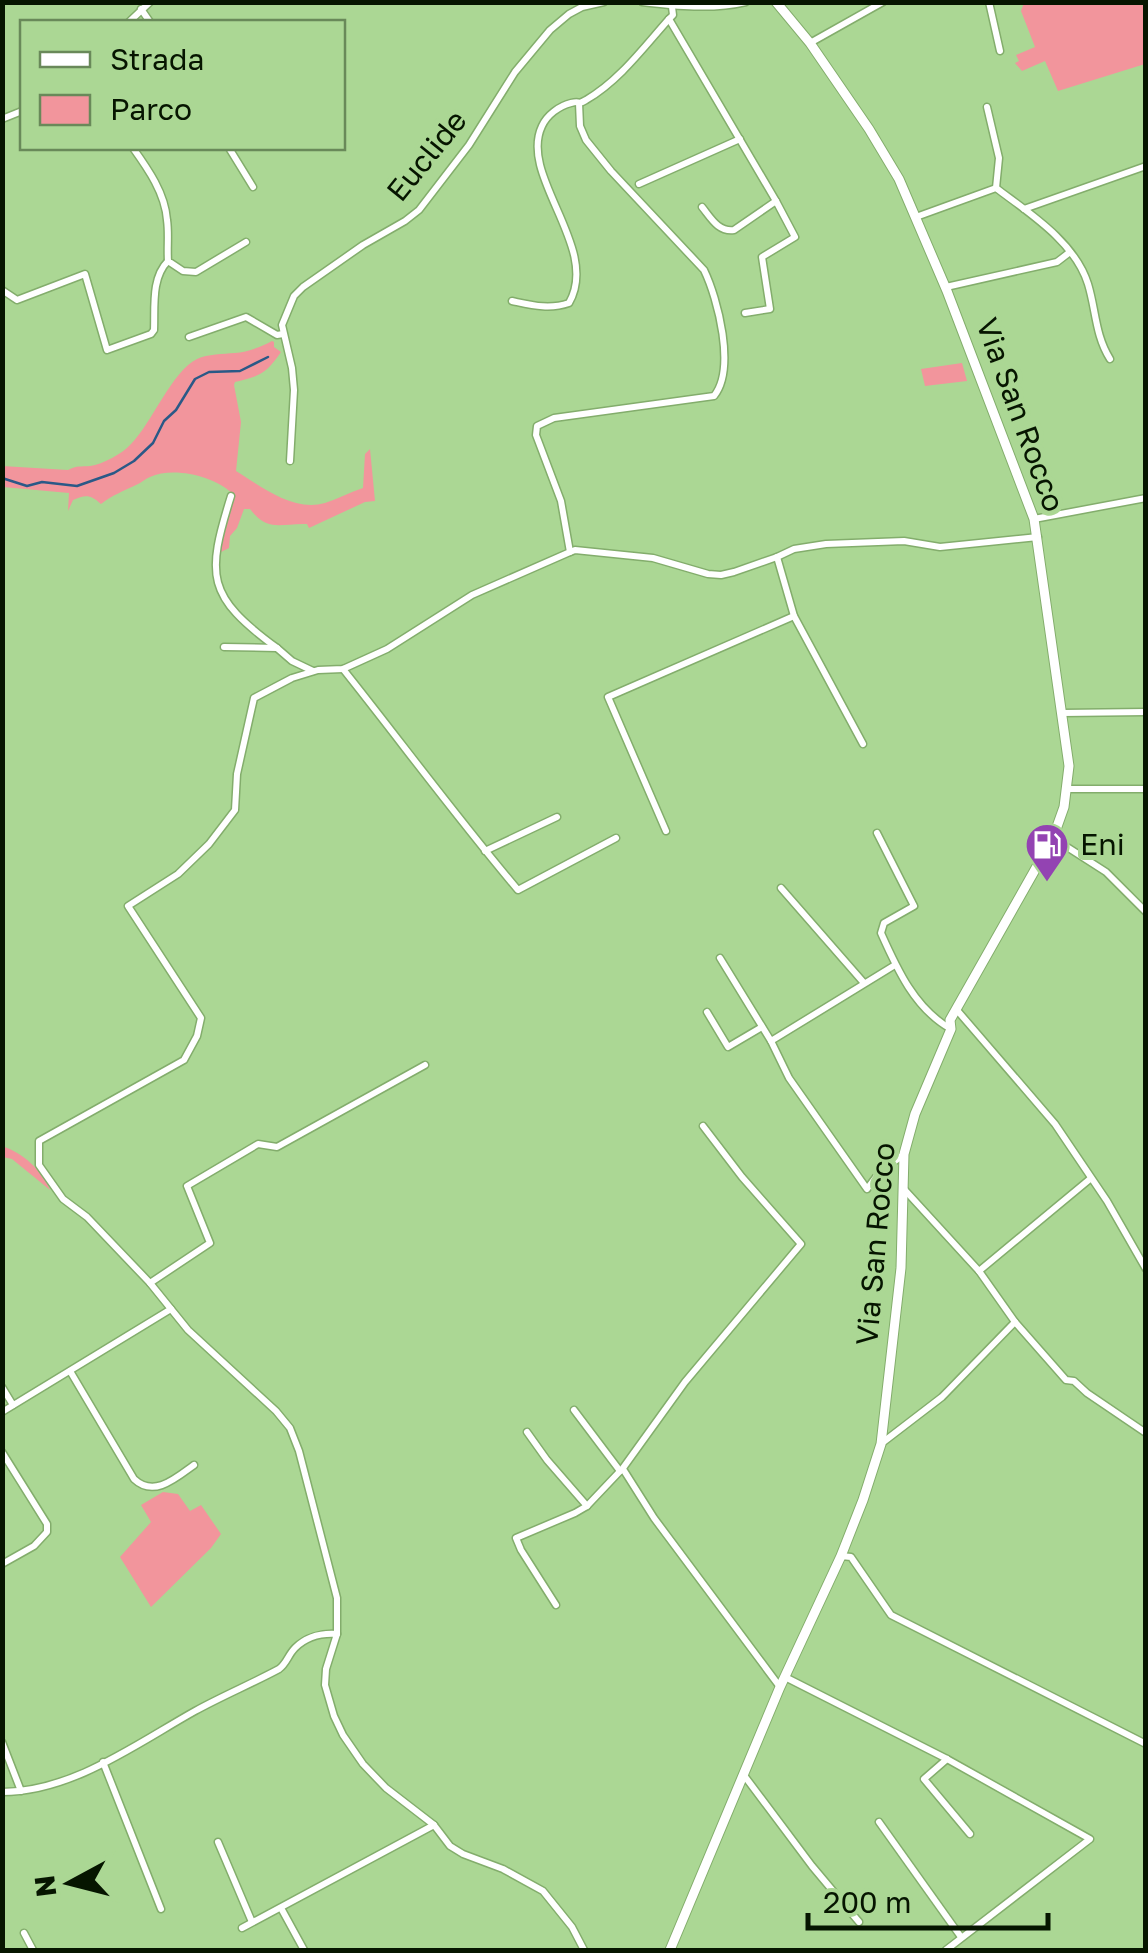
<svg xmlns="http://www.w3.org/2000/svg" width="1148" height="1953" font-family="'Golos Text',sans-serif">
  <style>
    .green { fill: #f2959c }
    .lines { fill: none; stroke-linecap: round; stroke-linejoin: round }
    .stream { stroke: #2a5987; stroke-width: 2.5 }
    .street-casing { stroke: #83ad6c; stroke-width: 9 }
    .secondary-casing { stroke: #83ad6c; stroke-width: 11 }
    .street { stroke: #fff; stroke-width: 6 }
    .secondary { stroke: #fff; stroke-width: 9 }
    .labels { text-anchor: middle; stroke-width: 10; stroke-linejoin: round; paint-order: stroke }
    .street-label { font-size: 30px; fill: #061500; stroke: #abd794 }
    .poi-label { font-size: 30px; fill: #061500; stroke: #abd794; text-anchor: start }
  </style>
  <rect width="100%" height="100%" fill="#abd794"/>
  <g class="green">
    <path d="M1024,3H1145V64L1058,91L1045,61L1022,71L1015,63L1019,61L1016,55L1035,47L1021,11Z"/>
    <path d="M272,341L274,342V347L281,352C266,374 260,376 235,382L234,385L241,422L236,471C262,487 293,512 325,503C338,499 350,492 363,488L365,454L370,449L375,501L365,502L309,528L307,524C281,523 268,533 250,509H244L237,528L230,536L229,548L217,554L232,493C214,476 173,466 150,477C145,479 141,483 136,485C123,491 113,495 101,504C91,495 86,494 73,500L68,511L69,493L3,487L2,466L68,470C77,465 81,467 90,466C103,464 122,454 131,444C152,423 172,371 197,359C208,354 223,354 235,353C247,352 261,347 272,341Z"/>
    <path d="M962,363L967,381L925,386L921,369Z"/>
    <path d="M2,1146C23,1153 42,1170 50,1190L12,1159L3,1157Z"/>
    <path d="M163,1492L178,1494L190,1511L201,1505L221,1534L211,1548L151,1607L120,1557L151,1522L141,1505Z"/>
  </g>
  <g class="lines">
    <path class="stream" d="M2,478L27,486L42,482L77,486L114,473L134,461L153,443L164,421L176,410L195,379L209,372L240,371L268,357"/>
    <defs>
      <g id="street">
        <path d="M642,2C676,6 712,10 746,2"/>
        <path d="M989,2L1000,51"/>
        <path d="M141,9L150,22"/>
        <path d="M669,19L776,201L795,237L762,257L770,309L745,313"/>
        <path d="M129,22L150,2"/>
        <path d="M810,43L883,2"/>
        <path d="M579,103L580,126L586,140L611,171L704,270C718,299 736,369 714,396L554,418L537,426L536,435L561,501L570,552L472,595L387,649L343,669L318,670L292,678L254,698L237,774L235,810L209,844L178,874L128,906L201,1018L197,1036L184,1060L39,1141V1165L63,1199L87,1217L150,1283L188,1330L276,1411L290,1428L299,1451L337,1598V1634L326,1669L325,1685L334,1716L343,1735L363,1764L386,1788L434,1825L450,1846L463,1854L503,1869L543,1891L572,1927L584,1950"/>
        <path d="M987,107L999,158L996,188"/>
        <path d="M2,119L22,111"/>
        <path d="M133,148C148,169 165,193 167,220C169,234 167,247 168,261L183,271L196,272L246,242"/>
        <path d="M229,148L253,187"/>
        <path d="M639,184L740,139"/>
        <path d="M702,207C711,218 718,232 734,230L776,201"/>
        <path d="M1024,209L1146,166"/>
        <path d="M916,217L996,188C1029,213 1075,242 1088,284C1096,310 1095,335 1110,359"/>
        <path d="M946,287L1057,262L1070,252"/>
        <path d="M2,290L17,300L85,274L107,350L151,334L154,330C155,307 151,278 168,261"/>
        <path d="M512,301C531,305 549,310 569,303C601,248 518,176 542,126C547,115 559,106 571,103C583,100 575,106 586,100C619,81 644,47 669,19L673,15L672,7"/>
        <path d="M189,337L246,317L277,335L283,334"/>
        <path d="M290,461L294,390L292,368L282,325L294,296L303,287L363,245L405,221L419,210L469,145L515,72L550,30L569,14L582,7L604,2"/>
        <path d="M231,496C206,576 206,596 277,648"/>
        <path d="M1034,519L1146,498"/>
        <path d="M570,552L575,550L653,558L708,574L721,575L734,572L777,557L794,549L826,544L904,541L940,547L1038,537"/>
        <path d="M777,557L794,616L863,744"/>
        <path d="M224,647L277,648L292,661L313,671"/>
        <path d="M343,669C402,743 457,818 518,890L616,838"/>
        <path d="M1062,713L1146,712"/>
        <path d="M1068,789H1146"/>
        <path d="M666,831L608,697L794,616"/>
        <path d="M877,833L914,906L884,923L881,933C897,969 915,1009 951,1029"/>
        <path d="M1053,838L1106,872L1146,912"/>
        <path d="M485,851L557,817"/>
        <path d="M781,888L864,983"/>
        <path d="M720,958L771,1041L789,1078L867,1189L879,1173L903,1155"/>
        <path d="M956,1009L1055,1124L1107,1201L1146,1269"/>
        <path d="M707,1012L728,1047L762,1027"/>
        <path d="M771,1041L895,965"/>
        <path d="M903,1188L979,1271L1015,1322L1066,1380L1074,1381L1087,1393L1146,1433"/>
        <path d="M979,1271L1090,1179"/>
        <path d="M150,1283L210,1243L187,1186L258,1144L277,1147L425,1065"/>
        <path d="M70,1371L134,1479C154,1498 176,1478 194,1465"/>
        <path d="M2,1387L13,1405"/>
        <path d="M574,1410L620,1471"/>
        <path d="M2,1412L171,1309"/>
        <path d="M527,1432L547,1460L587,1506"/>
        <path d="M882,1443L942,1397L1015,1322"/>
        <path d="M2,1452L47,1524V1532L34,1546L2,1564"/>
        <path d="M623,1469L654,1518L780,1687"/>
        <path d="M841,1556L851,1557L891,1615L1146,1744"/>
        <path d="M556,1605L521,1550L516,1538L575,1513L587,1506L623,1468L685,1382L801,1244L742,1177L703,1126"/>
        <path d="M785,1677L947,1759L1090,1839L946,1950"/>
        <path d="M2,1742L21,1791"/>
        <path d="M947,1759L924,1779L970,1834"/>
        <path d="M103,1762L161,1909"/>
        <path d="M743,1774L812,1866L859,1922"/>
        <path d="M2,1792C72,1792 136,1744 195,1711C222,1696 251,1684 279,1669C287,1663 288,1655 295,1648C306,1637 322,1633 337,1634"/>
        <path d="M879,1822L961,1937"/>
        <path d="M218,1842L252,1922"/>
        <path d="M281,1908L304,1950"/>
        <path d="M242,1928L434,1825"/>
        <path d="M24,1933L33,1950"/>
      </g>
      <path id="secondary" d="M670,1950L780,1687L841,1556L863,1500L881,1444L901,1268L904,1154L915,1114L951,1029L950,1020L1053,838L1064,807L1069,766L1034,519L947,291L899,179L869,129L810,43L776,2"/>
    </defs>
    <use href="#street" class="street-casing"/>
    <use href="#secondary" class="secondary-casing"/>
    <use href="#street" class="street"/>
    <use href="#secondary" class="secondary"/>
  </g>
  <defs>
    <symbol id="fuel-pin" viewBox="-11 -11 22 30"><path d="M0 17L-7.5 6A9.5 9.5 0 1 1 7.5 6Z" fill="#9343b2" stroke="#abd794"/><path d="M-5.5-6h7V0h2V4h1.3V-2.5L3-4.5l.8-.8L6-3V5H2.5V1h-1V6h-7ZM-4.2-4.7v3.2H.2V-4.7Z" fill="#fff"/></symbol>
  </defs>
  <g fill-rule="evenodd">
    <use href="#fuel-pin" x="1022" y="820" width="50" height="68"/>
  </g>
  <g class="labels">
    <g class="street-label">
      <text transform="translate(427 156) rotate(-51)" y="10">Euclide</text>
      <text transform="translate(1020 415) rotate(70)" y="10">Via San Rocco</text>
      <text transform="translate(876 1244) rotate(-85)" y="10">Via San Rocco</text>
    </g>
    <g class="poi-label">
      <text x="1080" y="855">Eni</text>
    </g>
  </g>
  <rect width="1148" height="1953" fill="none" stroke="#061500" stroke-width="10"/>
  <rect x="20" y="20" width="325" height="130" fill="#abd794" stroke="#698959" stroke-width="2.5"/>
  <rect x="40" y="52" width="50" height="15" fill="#ffffff" stroke="#698959" stroke-width="2.5"/>
  <text x="110" y="70" font-size="30" fill="#061500">Strada</text>
  <rect x="40" y="95" width="50" height="30" fill="#f2959c" stroke="#698959" stroke-width="2.5"/>
  <text x="110" y="120" font-size="30" fill="#061500">Parco</text>
  <g transform="translate(70 1883) rotate(263)" stroke="#abd794" stroke-width="8" paint-order="stroke">
  <path d="M0-8L18 38L0 25L-18 38Z" fill="#061500"/>
  <text y="-15" font-size="28" font-weight="bold" text-anchor="middle" fill="#061500">N</text>
  </g>
  <path d="M808 1913v15h240v-15" fill="none" stroke="#061500" stroke-width="5"/>
  <text x="823" y="1913" font-size="30" fill="#061500" stroke="#abd794" stroke-width="8" paint-order="stroke">200 m</text>
</svg>
